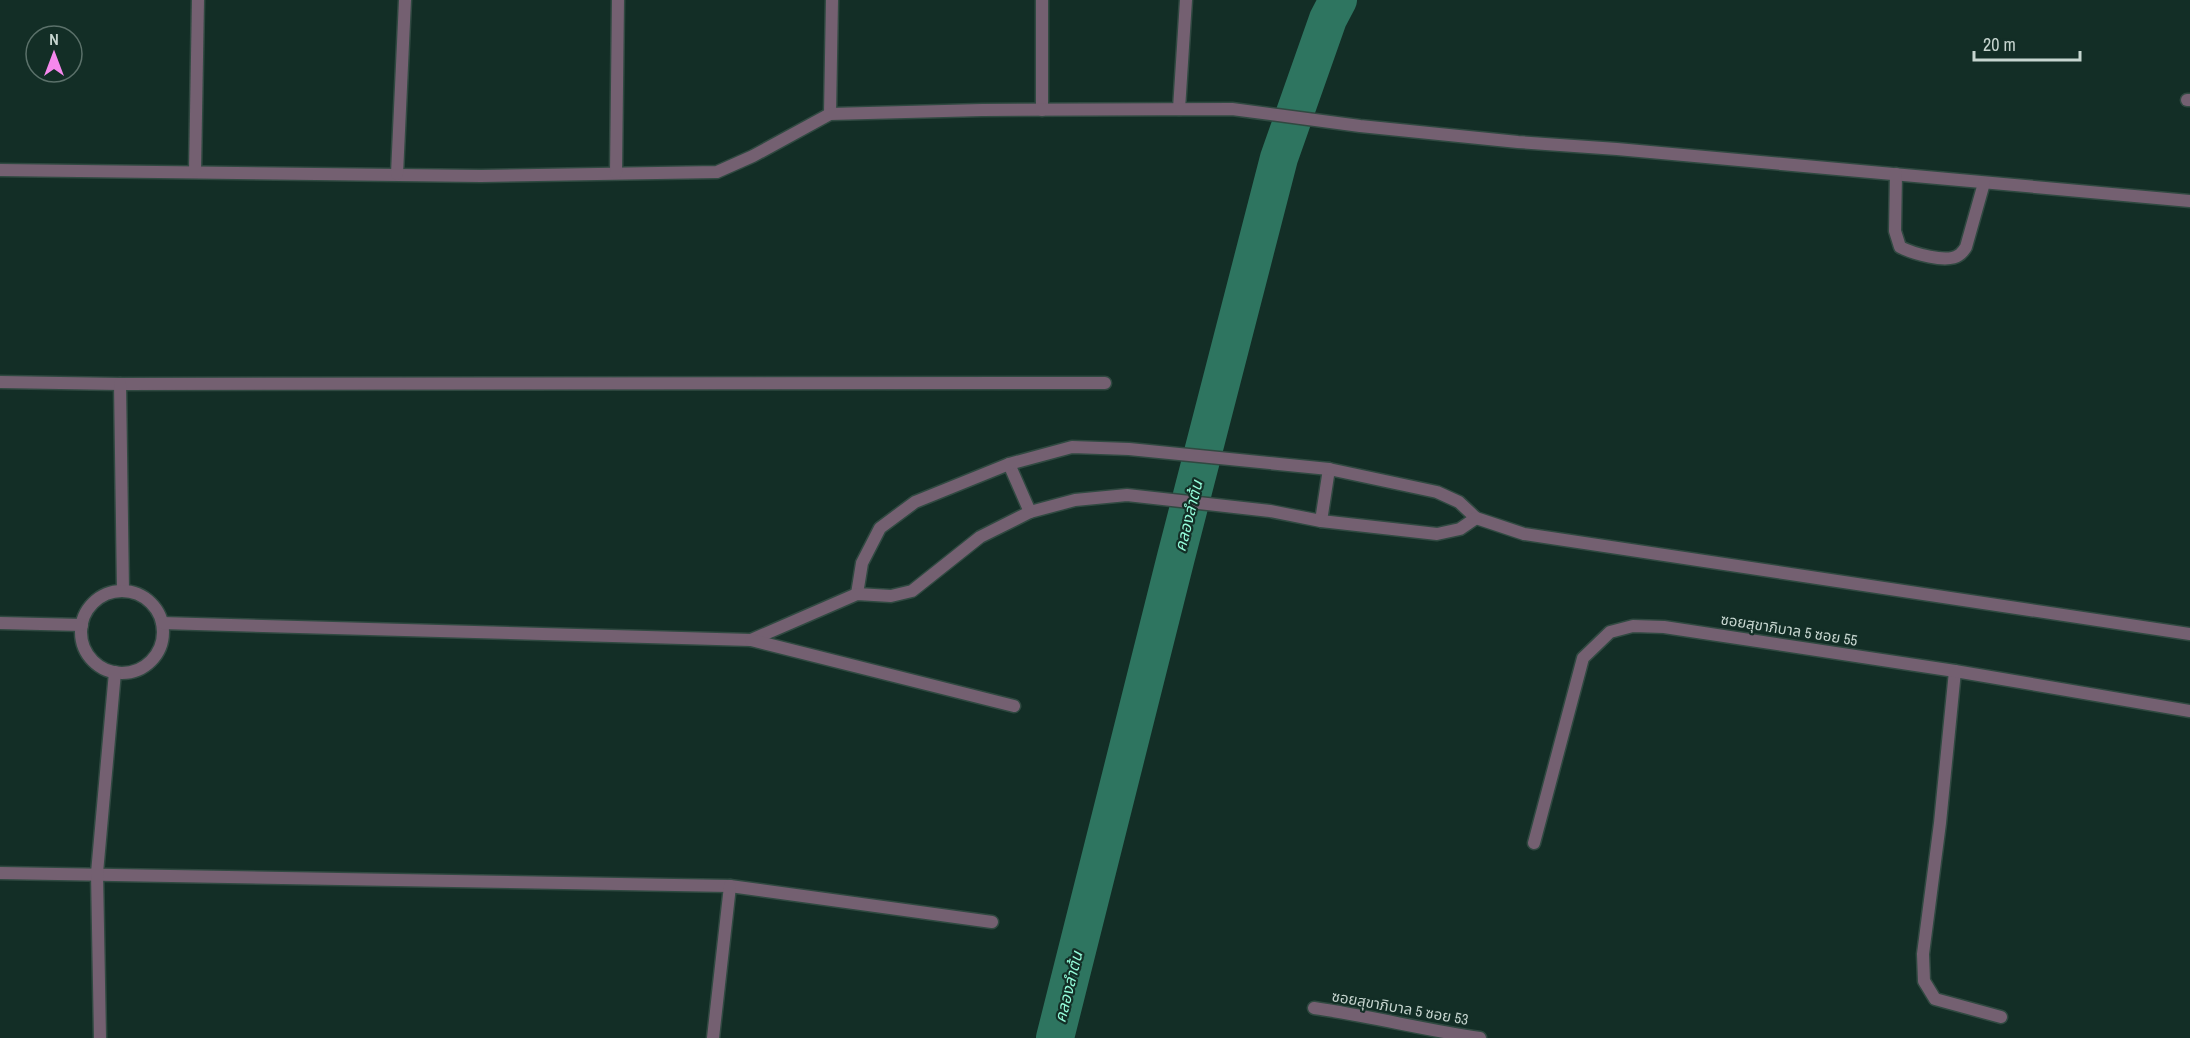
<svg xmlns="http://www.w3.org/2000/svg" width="2190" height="1038" font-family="'Archivo Narrow','Noto Sans Thai',sans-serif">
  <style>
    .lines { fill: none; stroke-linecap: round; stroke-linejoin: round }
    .canal { stroke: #2e7560; stroke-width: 38 }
    .street-casing { stroke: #304941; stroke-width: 15 }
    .street { stroke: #746071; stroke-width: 12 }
    .labels { text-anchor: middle; stroke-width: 4.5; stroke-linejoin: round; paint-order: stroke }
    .street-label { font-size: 15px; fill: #c6d5cf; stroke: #132e26 }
    .water-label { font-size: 16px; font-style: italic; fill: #94fcda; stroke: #132e26 }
  </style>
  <rect width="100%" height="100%" fill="#132e26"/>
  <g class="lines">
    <path class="canal" d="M1055,1038L1176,557L1279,158L1328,19L1338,0"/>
    <defs>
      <g id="street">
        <path d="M2187,100H2190"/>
        <path d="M1179,109L1186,0"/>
        <path d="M1042,110V0"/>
        <path d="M830,114L832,0"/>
        <path d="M0,170L481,176L717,172L753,156L830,114L982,110L1232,109L1360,126L1518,142L1617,149L2190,201"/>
        <path d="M195,171L198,0"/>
        <path d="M616,173L618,0"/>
        <path d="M397,174L405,0"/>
        <path d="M1896,174L1895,231L1900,247C1912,253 1947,264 1959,255C1961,254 1965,249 1966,247L1984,183"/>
        <path d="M0,382L120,384L1105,383"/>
        <path d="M120,384L123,591"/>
        <path d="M1009,464L1030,512"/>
        <path d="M1321,521L1329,469"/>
        <circle cx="122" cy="632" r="41"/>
        <path d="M857,594L862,563L880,528L915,502L1009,464L1072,447L1129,449L1329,469L1437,492L1459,502L1476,518L1524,534L2190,634"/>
        <path d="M0,623L82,625"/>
        <path d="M162,623L751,640L857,594L891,596L912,591L980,537L1030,512L1075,500L1127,495L1270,511L1321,521L1437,534L1460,529L1476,518"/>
        <path d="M751,640L1014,706"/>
        <path d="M1955,671L1940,823L1923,954L1924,981L1935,999L2001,1017"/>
        <path d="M1534,843L1583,658L1610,632L1633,626L1664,627L1955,671L2190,711"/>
        <path d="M0,873L730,886L992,922"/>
        <path d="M1314,1008C1370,1016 1425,1030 1480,1038"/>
        <path d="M100,1038L97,873L115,672"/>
        <path d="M713,1038L730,886"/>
      </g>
    </defs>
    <use href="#street" class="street-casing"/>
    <use href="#street" class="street"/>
  </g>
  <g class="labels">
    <g class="street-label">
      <text transform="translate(1789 630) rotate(9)" y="5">ซอยสุขาภิบาล 5 ซอย 55</text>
      <text transform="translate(1400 1008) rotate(10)" y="5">ซอยสุขาภิบาล 5 ซอย 53</text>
    </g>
    <g class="water-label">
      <text transform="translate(1188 516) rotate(-76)" y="6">คลองลำต้น</text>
      <text transform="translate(1068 987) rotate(-76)" y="6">คลองลำต้น</text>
    </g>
  </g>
  <g transform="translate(54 54)"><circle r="28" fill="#132e26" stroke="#5b716a" stroke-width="1.5"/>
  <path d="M0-4.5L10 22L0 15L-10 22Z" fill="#f688ed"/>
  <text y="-9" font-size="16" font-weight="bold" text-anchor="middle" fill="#c6d5cf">N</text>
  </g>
  <path d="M1974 51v9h106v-9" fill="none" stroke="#c6d5cf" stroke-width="3"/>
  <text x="1983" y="51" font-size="18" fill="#c6d5cf" stroke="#132e26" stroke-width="4.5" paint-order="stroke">20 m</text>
</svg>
